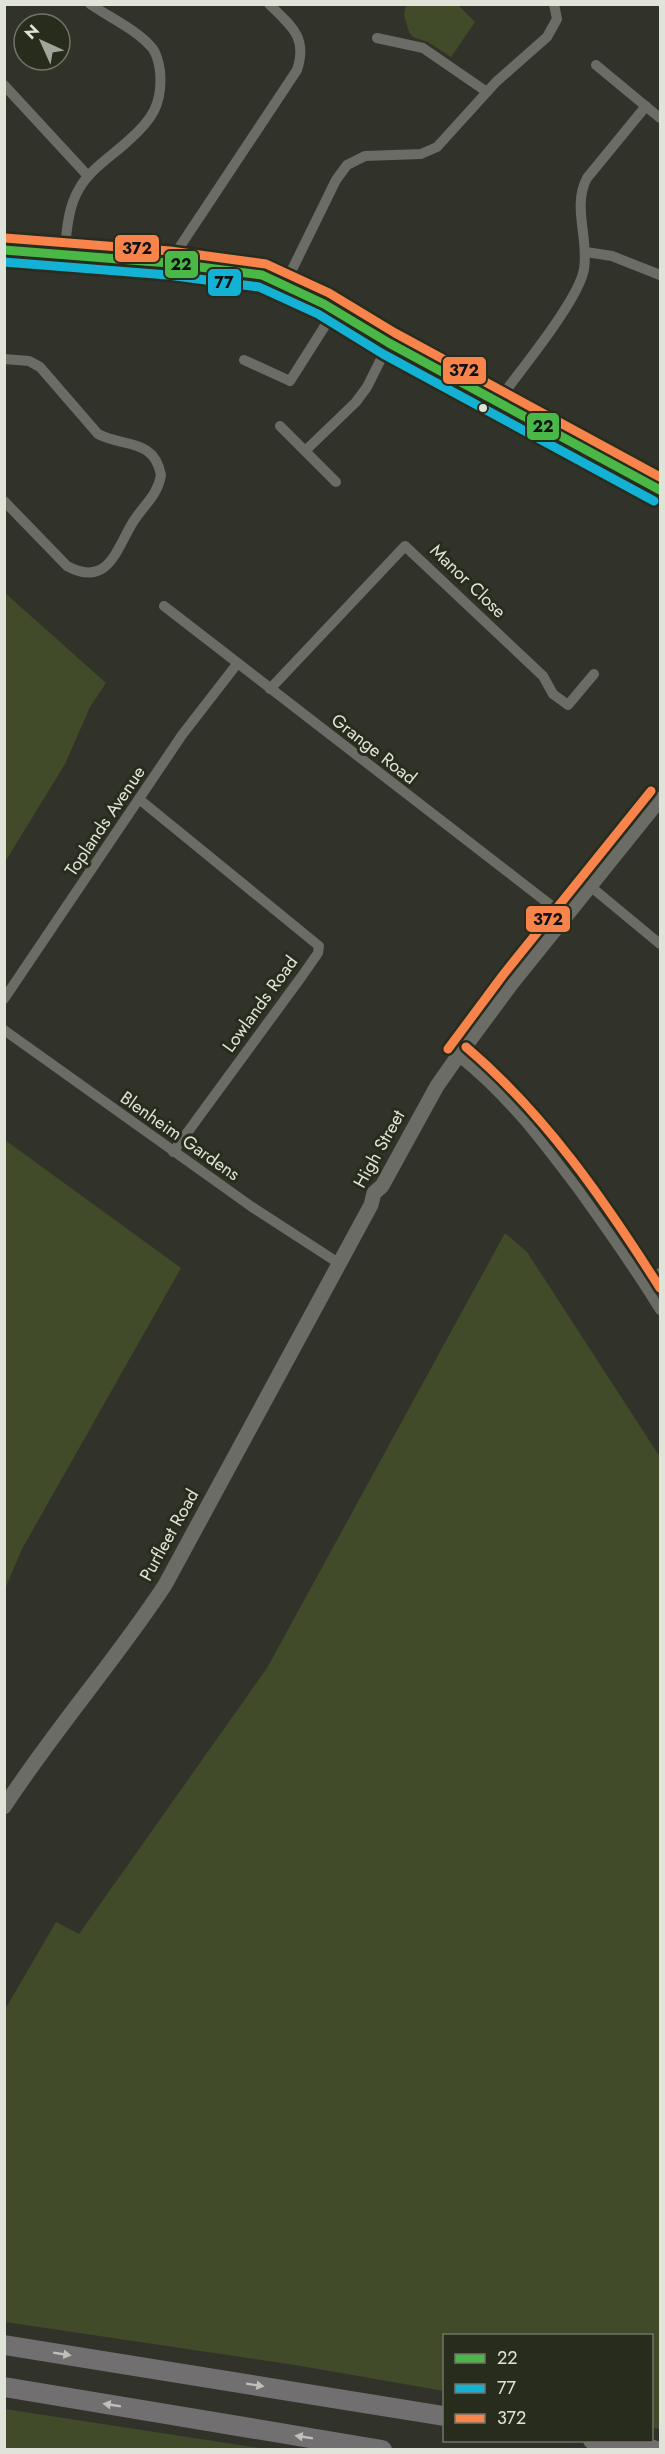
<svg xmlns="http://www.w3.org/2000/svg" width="665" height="2454" font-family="Jost,sans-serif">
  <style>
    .green { fill: #414a29 }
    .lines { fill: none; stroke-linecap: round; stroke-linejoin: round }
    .street { stroke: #6a6c65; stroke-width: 10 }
    .secondary { stroke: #6a6c65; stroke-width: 15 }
    .highway { stroke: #726f71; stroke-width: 20 }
    .bus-1-casing { stroke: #282c1d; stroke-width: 14 }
    .bus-2-casing { stroke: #282c1d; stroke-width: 14 }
    .bus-3-casing { stroke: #282c1d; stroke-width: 14 }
    .bus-1 { stroke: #4ab846; stroke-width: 9 }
    .bus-2 { stroke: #13b2d5; stroke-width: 9 }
    .bus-3 { stroke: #f8844c; stroke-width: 9 }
    .oneway { fill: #bec0b9 }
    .bus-dot { fill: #dfe3d8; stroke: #282c1d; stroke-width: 2 }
    .labels { text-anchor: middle; stroke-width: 6; stroke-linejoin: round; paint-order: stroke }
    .street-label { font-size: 18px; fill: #dfe3d8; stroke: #282c1d }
    .line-badge { stroke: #282c1d; stroke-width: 2 }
    .pale-badge-label { font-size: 16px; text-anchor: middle; font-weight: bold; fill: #111 }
  </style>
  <rect width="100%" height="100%" fill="#31332a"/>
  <g class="green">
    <path d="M406,5H458L475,22L451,57L428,42L413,37L409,32L404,15Z"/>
    <path d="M5,593L106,683L90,707L65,764L5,862Z"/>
    <path d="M5,1140L181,1268L22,1549L5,1589Z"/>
    <path d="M505,1233L527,1252L660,1457V2429L652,2428V2336H444V2391L295,2365L5,2322V2006H7L56,1922L79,1934L267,1668Z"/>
    <path d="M4,2409H5L265,2449H5Z"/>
  </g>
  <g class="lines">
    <g class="street">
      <path d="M377,38L423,48L487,92"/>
      <path d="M596,65L660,118"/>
      <path d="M4,85L88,176"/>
      <path d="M586,252L612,256L660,275"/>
      <path d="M64,255C67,233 67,209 79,189C89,170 112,156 128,141C152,120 163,104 160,71C159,64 157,55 153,49C138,30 110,18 90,4"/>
      <path d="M169,263L297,70C308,37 291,26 269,4"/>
      <path d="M285,284L336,180L347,165L365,156L421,154L437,147L496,82L547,37L557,19L554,4"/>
      <path d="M4,359L29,361L40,367L98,434C125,448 154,438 161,475C158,495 143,506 133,522C116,550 108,588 67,566L4,501"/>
      <path d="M244,360L290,381L335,310"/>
      <path d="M498,401C519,372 579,300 584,269C589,238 572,206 587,178L646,106"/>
      <path d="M280,426L305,451"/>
      <path d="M336,482L305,451L356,402L367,387L389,343"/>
      <path d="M164,606L566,917"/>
      <path d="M270,689L405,546L543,676L553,694L568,705L594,674"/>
      <path d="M139,799L319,946L318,953L302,976L173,1152"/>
      <path d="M590,886L660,944"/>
      <path d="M4,999L182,735L237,664"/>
      <path d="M4,1030L252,1207L340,1264"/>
      <path d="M458,1056C509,1097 541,1140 580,1192C608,1231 635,1269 660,1310"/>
      <path d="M645,1284L660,1273"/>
    </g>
    <g class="secondary">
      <path d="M4,250L169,263L262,275L285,284L324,304L389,343L660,490"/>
      <path d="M4,1807C54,1730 115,1661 165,1585L371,1205L374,1193L382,1186L437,1086L458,1056L512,983L660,799"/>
    </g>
    <g class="highway">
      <path d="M4,2345L444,2416"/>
      <path d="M4,2387L382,2450"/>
      <path d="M593,2440L654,2450"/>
    </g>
    <defs>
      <path id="bus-1" d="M4,250L169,263L262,275L324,304L389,343L660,490"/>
      <path id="bus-2" d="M4,262L168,275L259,287L318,314L383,354L654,501"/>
      <g id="bus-3">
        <path d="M5,238L170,251L266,264L329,293L395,333L660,477"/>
        <path d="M466,1047C545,1114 605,1201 660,1288"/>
        <path d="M448,1049L503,975L651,791"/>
      </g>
    </defs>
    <use href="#bus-1" class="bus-1-casing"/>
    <use href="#bus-2" class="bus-2-casing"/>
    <use href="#bus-3" class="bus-3-casing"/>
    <use href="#bus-1" class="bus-1"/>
    <use href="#bus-2" class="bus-2"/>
    <use href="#bus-3" class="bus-3"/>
  </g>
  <defs><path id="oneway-solid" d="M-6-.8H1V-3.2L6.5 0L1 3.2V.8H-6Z" transform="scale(1.5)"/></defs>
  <g class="oneway">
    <use href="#oneway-solid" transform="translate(62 2354) rotate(9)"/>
    <use href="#oneway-solid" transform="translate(255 2385) rotate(9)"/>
    <use href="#oneway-solid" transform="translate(112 2405) rotate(-171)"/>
    <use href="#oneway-solid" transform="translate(304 2437) rotate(-171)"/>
  </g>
  <circle class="bus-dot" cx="483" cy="408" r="5"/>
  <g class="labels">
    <g class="street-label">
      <text transform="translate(468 581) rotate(44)" y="6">Manor Close</text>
      <text transform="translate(374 749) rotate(38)" y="6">Grange Road</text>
      <text transform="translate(105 821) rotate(-56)" y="6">Toplands Avenue</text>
      <text transform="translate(260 1004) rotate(-54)" y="6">Lowlands Road</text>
      <text transform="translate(180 1136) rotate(35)" y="6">Blenheim Gardens</text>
      <text transform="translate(379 1149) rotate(-61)" y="6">High Street</text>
      <text transform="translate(169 1535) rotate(-61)" y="6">Purfleet Road</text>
    </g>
  </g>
  <g class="line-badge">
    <rect x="114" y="234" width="46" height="29" rx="6" fill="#f8844c"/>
    <rect x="164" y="250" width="35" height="29" rx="6" fill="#4ab846"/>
    <rect x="207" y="268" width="35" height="29" rx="6" fill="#13b2d5"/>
    <rect x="442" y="356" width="45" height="29" rx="6" fill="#f8844c"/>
    <rect x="526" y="412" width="34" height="29" rx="6" fill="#4ab846"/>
    <rect x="525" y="905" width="46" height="28" rx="6" fill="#f8844c"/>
  </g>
  <g class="pale-badge-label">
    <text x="137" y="254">372</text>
    <text x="181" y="270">22</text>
    <text x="224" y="288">77</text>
    <text x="464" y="376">372</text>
    <text x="543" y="432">22</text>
    <text x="548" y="925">372</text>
  </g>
  <rect width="665" height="2454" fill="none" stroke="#dfe3d8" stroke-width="12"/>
  <rect x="443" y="2334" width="210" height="108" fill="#282c1d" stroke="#717568" stroke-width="1.5"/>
  <rect x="455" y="2354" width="30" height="9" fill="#4ab846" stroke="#717568" stroke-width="1.5"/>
  <text x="497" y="2364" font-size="18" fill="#dfe3d8">22</text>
  <rect x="455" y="2384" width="30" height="9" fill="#13b2d5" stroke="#717568" stroke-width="1.5"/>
  <text x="497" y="2394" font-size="18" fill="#dfe3d8">77</text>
  <rect x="455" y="2414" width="30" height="9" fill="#f8844c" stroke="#717568" stroke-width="1.5"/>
  <text x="497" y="2424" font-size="18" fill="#dfe3d8">372</text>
  <g transform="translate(42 42) rotate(315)"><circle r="28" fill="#282c1d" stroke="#717568" stroke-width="1.5"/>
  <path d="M0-4.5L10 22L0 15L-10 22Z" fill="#a2a59b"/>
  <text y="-9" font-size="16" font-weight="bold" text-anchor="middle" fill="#dfe3d8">N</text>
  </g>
</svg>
